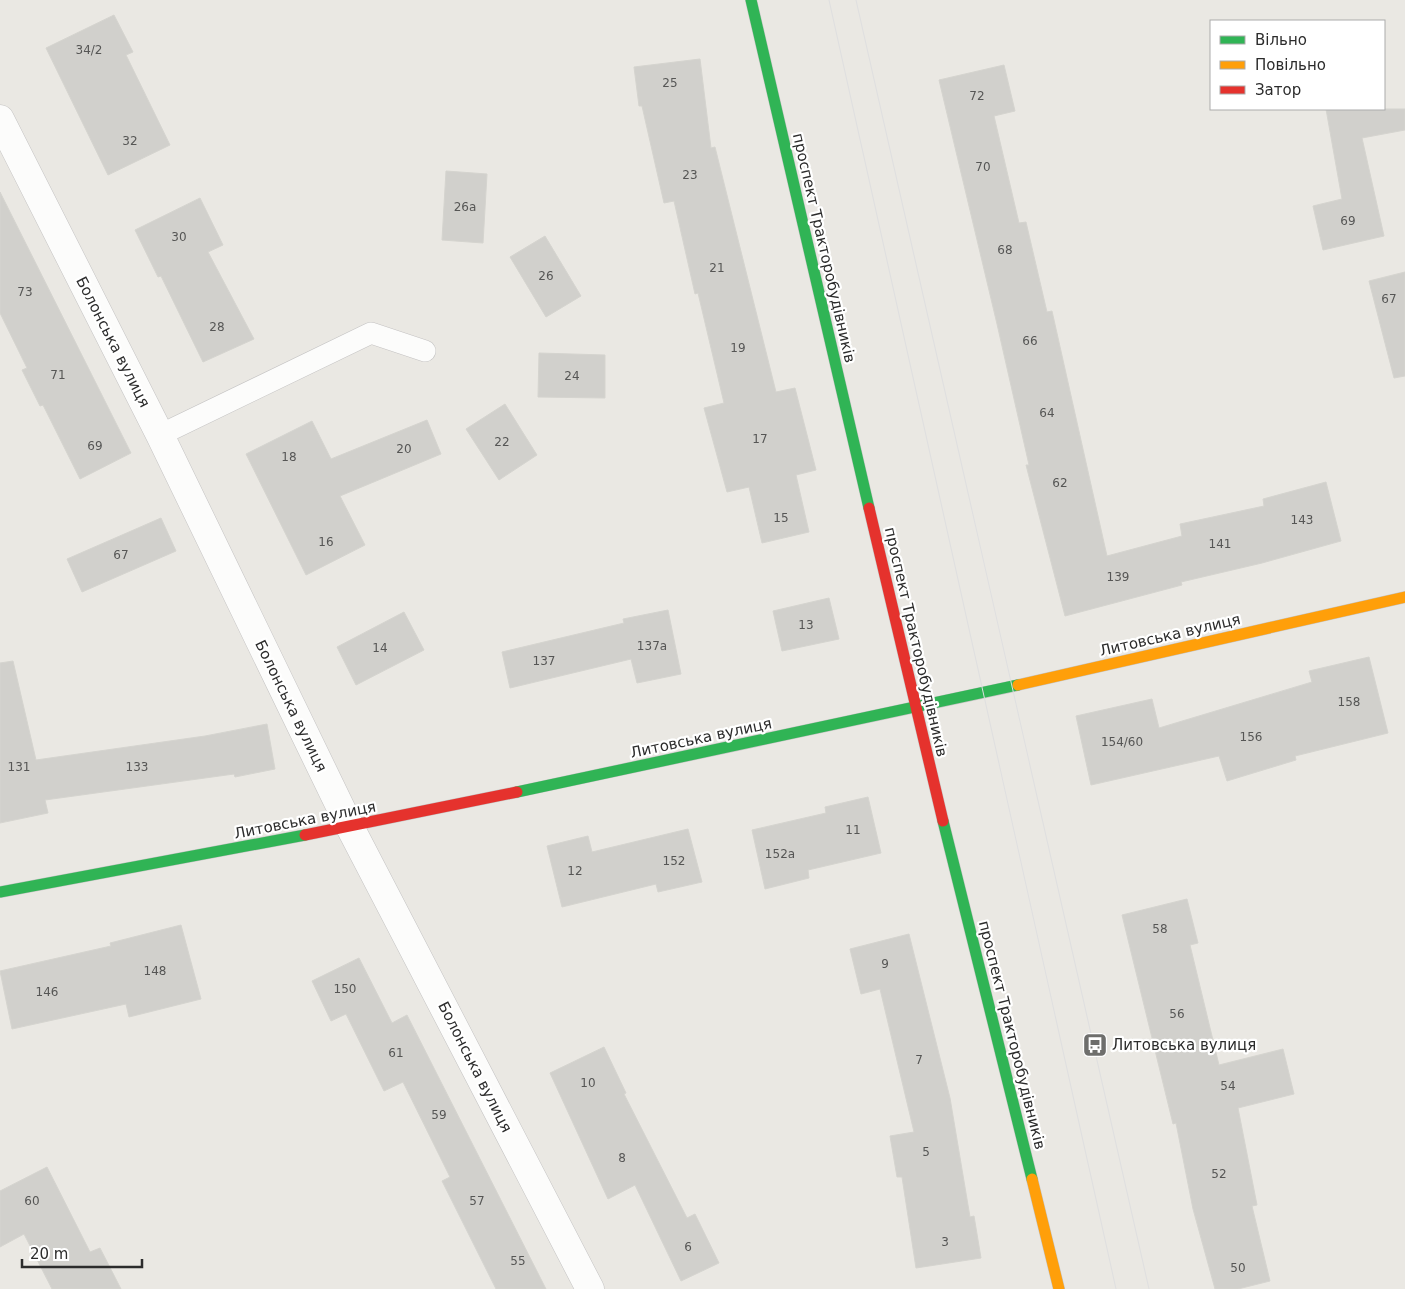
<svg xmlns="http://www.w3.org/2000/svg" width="1405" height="1289" font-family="'DejaVu Sans',sans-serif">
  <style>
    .building { fill: #d1d0cc; stroke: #d5d4cf }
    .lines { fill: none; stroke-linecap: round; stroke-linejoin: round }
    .lane-casing { stroke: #c4c3c3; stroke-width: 22 }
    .street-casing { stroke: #c4c3c3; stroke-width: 29 }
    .fast-casing { stroke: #c4c3c3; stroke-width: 12 }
    .slow-casing { stroke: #c4c3c3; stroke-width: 12 }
    .jam-casing { stroke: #c4c3c3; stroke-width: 12 }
    .lane { stroke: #fcfcfb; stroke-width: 21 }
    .street { stroke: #fcfcfb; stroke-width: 28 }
    .fast { stroke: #30b455; stroke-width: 11 }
    .slow { stroke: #ff9f0a; stroke-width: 11 }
    .jam { stroke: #e5322d; stroke-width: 11 }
    .tram { stroke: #dfdfe0; stroke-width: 1 }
    .labels { text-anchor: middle; stroke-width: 4.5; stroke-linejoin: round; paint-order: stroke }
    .number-label { font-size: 12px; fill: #565655 }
    .street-label { font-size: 15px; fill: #2c2c2c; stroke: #fff }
    .poi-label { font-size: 15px; fill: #2c2c2c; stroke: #fff; text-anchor: start }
  </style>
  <rect width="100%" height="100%" fill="#eae8e3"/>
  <g class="building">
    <path d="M114,15L133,52L126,55L170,145L108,175L46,48Z"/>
    <path d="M700,59L711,148L715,147L776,392L795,388L816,470L796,475L809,532L762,543L749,487L727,492L704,408L724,403L698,293L695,294L674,201L664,203L642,106H639L634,67Z"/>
    <path d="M1004,65L1015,111L994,116L1019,223L1026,222L1047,312L1052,311L1107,556L1182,536L1180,524L1264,506L1263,499L1326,482L1341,541L1262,563L1181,582L1182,585L1065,616L1026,465H1029L997,324L939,80Z"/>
    <path d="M1326,109H1405V130L1362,138L1384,236L1323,250L1313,206L1342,199Z"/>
    <path d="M446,171L487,174L483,243L442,240Z"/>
    <path d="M0,192L131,453L80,479L43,405L40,406L22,370L27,368L0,313Z"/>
    <path d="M200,198L223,245L208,252L254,339L203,362L161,276L158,277L135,230Z"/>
    <path d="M545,236L581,296L546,317L510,257Z"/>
    <path d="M1405,272V376L1394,378L1369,281Z"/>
    <path d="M539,353L605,355V398L538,397Z"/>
    <path d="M505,404L537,455L499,480L466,429Z"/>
    <path d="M427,420L441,454L340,496L365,545L306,575L246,454L312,421L331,459Z"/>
    <path d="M161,518L176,551L82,592L67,559Z"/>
    <path d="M829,598L839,639L782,651L773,611Z"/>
    <path d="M668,610L681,674L637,683L631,659L510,688L502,652L624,623L623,619Z"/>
    <path d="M404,612L424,650L356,685L337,647Z"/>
    <path d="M1369,657L1388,733L1295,756L1296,760L1227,781L1219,756L1091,785L1076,716L1152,699L1159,728L1312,682L1309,671Z"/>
    <path d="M13,661L36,760L205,736L267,724L275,769L235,777L234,774L45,800L48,813L0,823V663Z"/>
    <path d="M868,797L881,853L808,870L809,878L765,889L752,830L826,813L825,807Z"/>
    <path d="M688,829L702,882L658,892L656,884L562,907L547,846L588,836L592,852Z"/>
    <path d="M1187,899L1198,943L1190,945L1219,1065L1283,1049L1294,1094L1238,1108L1257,1205L1252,1206L1270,1281L1238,1289H1215L1193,1209L1176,1123L1173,1124L1122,915Z"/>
    <path d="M181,925L201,999L129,1017L126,1004L12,1029L0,971L111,946L110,943Z"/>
    <path d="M909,934L950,1098L970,1217L974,1216L981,1258L916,1268L902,1177H897L890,1136L914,1132L880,989L861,994L850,949Z"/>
    <path d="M359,958L392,1023L407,1015L546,1289H496L442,1181L450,1177L403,1082L384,1091L346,1014L331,1021L312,981Z"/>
    <path d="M604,1047L626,1093L624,1094L687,1218L695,1214L719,1263L681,1281L635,1185L608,1199L550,1073Z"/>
    <path d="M47,1167L90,1252L100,1248L121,1289H52L24,1234L0,1247V1191Z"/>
  </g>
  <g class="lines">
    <defs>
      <path id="lane" d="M160,435L371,333L425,351"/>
      <path id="street" d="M0,119L160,435L350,827L590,1289"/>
      <g id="fast">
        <path d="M751,0L869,508"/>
        <path d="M517,792L1018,685"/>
        <path d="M943,821L1032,1179"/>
        <path d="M0,892L305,835"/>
      </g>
      <g id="slow">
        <path d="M1018,685L1405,597"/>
        <path d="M1032,1179L1059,1289"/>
      </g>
      <g id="jam">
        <path d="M869,508L943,821"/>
        <path d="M305,835L517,792"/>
      </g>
    </defs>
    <use href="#lane" class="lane-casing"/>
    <use href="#street" class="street-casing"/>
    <use href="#fast" class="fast-casing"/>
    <use href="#slow" class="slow-casing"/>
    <use href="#jam" class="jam-casing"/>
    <use href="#lane" class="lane"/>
    <use href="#street" class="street"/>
    <use href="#fast" class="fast"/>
    <use href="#slow" class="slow"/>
    <use href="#jam" class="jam"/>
    <g class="tram">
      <path d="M829,0L1116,1289"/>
      <path d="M856,0L1149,1289"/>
    </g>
  </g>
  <defs>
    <symbol id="bus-square" viewBox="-11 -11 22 22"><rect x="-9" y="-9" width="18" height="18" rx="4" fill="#6e6e6c" stroke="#fff"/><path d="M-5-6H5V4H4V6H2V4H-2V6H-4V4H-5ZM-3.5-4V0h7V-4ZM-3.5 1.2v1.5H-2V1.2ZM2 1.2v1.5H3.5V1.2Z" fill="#fff"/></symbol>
  </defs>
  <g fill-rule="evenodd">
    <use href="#bus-square" x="1081" y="1031" width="28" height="28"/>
  </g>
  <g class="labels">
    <g class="number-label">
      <text x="89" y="54">34/2</text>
      <text x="670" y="87">25</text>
      <text x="977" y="100">72</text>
      <text x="130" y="145">32</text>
      <text x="983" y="171">70</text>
      <text x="690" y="179">23</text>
      <text x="465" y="211">26а</text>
      <text x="1348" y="225">69</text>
      <text x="179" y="241">30</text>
      <text x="1005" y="254">68</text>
      <text x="717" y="272">21</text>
      <text x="546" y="280">26</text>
      <text x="25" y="296">73</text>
      <text x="1389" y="303">67</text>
      <text x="217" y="331">28</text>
      <text x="1030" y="345">66</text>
      <text x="738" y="352">19</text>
      <text x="58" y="379">71</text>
      <text x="572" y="380">24</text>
      <text x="1047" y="417">64</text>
      <text x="760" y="443">17</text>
      <text x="502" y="446">22</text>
      <text x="95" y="450">69</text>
      <text x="404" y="453">20</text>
      <text x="289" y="461">18</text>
      <text x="1060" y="487">62</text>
      <text x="781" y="522">15</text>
      <text x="1302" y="524">143</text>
      <text x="326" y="546">16</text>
      <text x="1220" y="548">141</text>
      <text x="121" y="559">67</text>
      <text x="1118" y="581">139</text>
      <text x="806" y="629">13</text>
      <text x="652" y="650">137а</text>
      <text x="380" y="652">14</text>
      <text x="544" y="665">137</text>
      <text x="1349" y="706">158</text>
      <text x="1251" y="741">156</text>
      <text x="1122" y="746">154/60</text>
      <text x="19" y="771">131</text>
      <text x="137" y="771">133</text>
      <text x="853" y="834">11</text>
      <text x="780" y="858">152а</text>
      <text x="674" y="865">152</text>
      <text x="575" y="875">12</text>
      <text x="1160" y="933">58</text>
      <text x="885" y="968">9</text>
      <text x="155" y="975">148</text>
      <text x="345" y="993">150</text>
      <text x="47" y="996">146</text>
      <text x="1177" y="1018">56</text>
      <text x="396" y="1057">61</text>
      <text x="919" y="1064">7</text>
      <text x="588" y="1087">10</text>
      <text x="1228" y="1090">54</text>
      <text x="439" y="1119">59</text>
      <text x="926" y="1156">5</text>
      <text x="622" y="1162">8</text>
      <text x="1219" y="1178">52</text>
      <text x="32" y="1205">60</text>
      <text x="477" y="1205">57</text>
      <text x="945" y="1246">3</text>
      <text x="688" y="1251">6</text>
      <text x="518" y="1265">55</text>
      <text x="1238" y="1272">50</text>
    </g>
    <g class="street-label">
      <text transform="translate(824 248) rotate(77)" y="5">проспект Тракторобудівників</text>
      <text transform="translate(113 342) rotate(63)" y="5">Болонська вулиця</text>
      <text transform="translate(1170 635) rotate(-13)" y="5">Литовська вулиця</text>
      <text transform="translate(916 642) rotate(77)" y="5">проспект Тракторобудівників</text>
      <text transform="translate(291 706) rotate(64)" y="5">Болонська вулиця</text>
      <text transform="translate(701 738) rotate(-12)" y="5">Литовська вулиця</text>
      <text transform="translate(305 820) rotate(-11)" y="5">Литовська вулиця</text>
      <text transform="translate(1012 1035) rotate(76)" y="5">проспект Тракторобудівників</text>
      <text transform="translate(475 1067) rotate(63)" y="5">Болонська вулиця</text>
    </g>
    <g class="poi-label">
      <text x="1112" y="1050">Литовська вулиця</text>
    </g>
  </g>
  <rect x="1210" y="20" width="175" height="90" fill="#ffffff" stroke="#ababab"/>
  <rect x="1220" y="36" width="25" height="8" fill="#30b455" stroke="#ababab"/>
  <text x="1255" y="45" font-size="15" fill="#2c2c2c">Вільно</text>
  <rect x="1220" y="61" width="25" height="8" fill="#ff9f0a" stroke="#ababab"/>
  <text x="1255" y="70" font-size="15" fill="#2c2c2c">Повільно</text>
  <rect x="1220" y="86" width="25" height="8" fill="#e5322d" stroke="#ababab"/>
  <text x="1255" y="95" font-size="15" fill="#2c2c2c">Затор</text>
  <path d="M22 1259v8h120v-8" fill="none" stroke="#2c2c2c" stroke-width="2.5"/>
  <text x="30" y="1259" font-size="15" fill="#2c2c2c" stroke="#ffffff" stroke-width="4" paint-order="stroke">20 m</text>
</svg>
